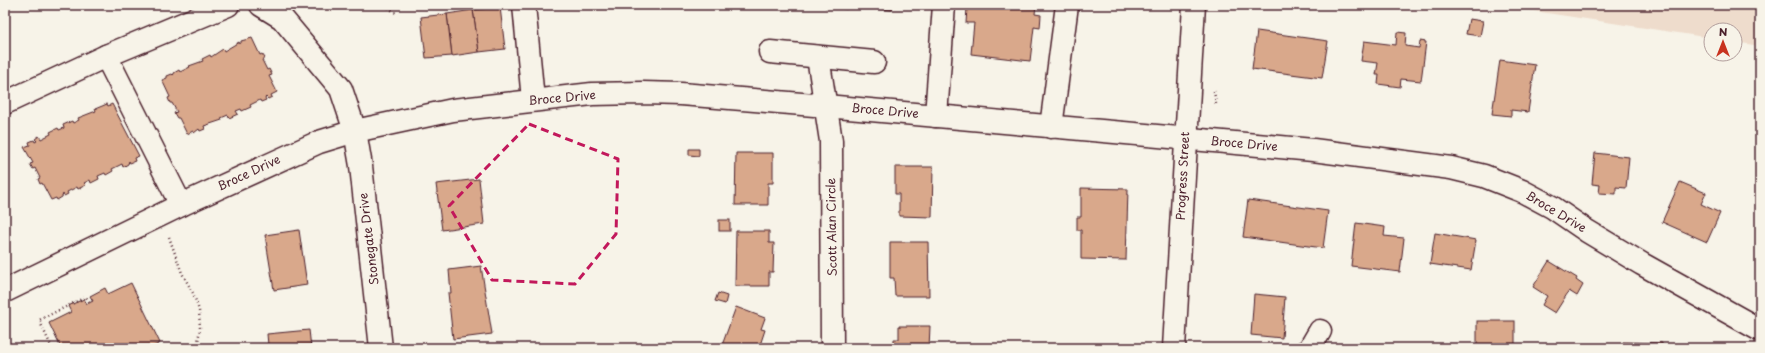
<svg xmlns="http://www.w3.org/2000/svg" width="1765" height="353" font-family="'Playpen Sans',sans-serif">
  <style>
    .built { fill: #eedccc }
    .building { fill: #d9a88b; stroke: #4a1f2b }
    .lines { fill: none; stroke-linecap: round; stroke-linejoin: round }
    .minor-casing { stroke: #4a1f2b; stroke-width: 25 }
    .path { stroke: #4a1f2b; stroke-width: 2.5; stroke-dasharray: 1 3; stroke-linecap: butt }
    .minor { stroke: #f7f3e8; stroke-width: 22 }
    .marked { fill: none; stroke: #c2185b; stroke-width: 3; stroke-dasharray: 8 5; stroke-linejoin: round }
    .labels { text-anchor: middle; stroke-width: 4; stroke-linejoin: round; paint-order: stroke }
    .street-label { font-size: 12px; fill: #4a1f2b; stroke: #f7f3e8 }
  </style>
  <rect width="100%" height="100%" fill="#f7f3e8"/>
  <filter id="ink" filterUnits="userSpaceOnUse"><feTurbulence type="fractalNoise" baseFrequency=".025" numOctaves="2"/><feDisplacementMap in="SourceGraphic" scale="8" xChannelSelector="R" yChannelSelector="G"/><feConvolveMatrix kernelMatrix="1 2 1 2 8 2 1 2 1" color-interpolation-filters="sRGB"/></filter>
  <g filter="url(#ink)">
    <path class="built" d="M1526,5H1760V46L1735,42V30H1711V38L1527,10Z"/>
    <g class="building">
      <path d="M825,5H848L847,9L825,7Z"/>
      <path d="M848,5H870V8L847,6Z"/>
      <path d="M870,5H893L892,10L870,8Z"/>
      <path d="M978,5H1036L1035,14L1041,15L1040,28L1034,27L1030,61L971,54L974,23H966L967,8H978Z"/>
      <path d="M500,7L505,49L479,52L473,10Z"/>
      <path d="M473,10L479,52L452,56L447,14Z"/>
      <path d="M447,14L452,56L426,58L421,17Z"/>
      <path d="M1469,19L1483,21L1480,36L1466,34Z"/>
      <path d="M1257,31L1328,41L1322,78L1252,69Z"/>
      <path d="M1397,32L1406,33L1405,46L1419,48L1420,41L1426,42L1421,81L1401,79L1400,87L1378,84L1379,75H1376L1378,63L1361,61L1364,41L1396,45Z"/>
      <path d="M252,38L260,55L262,54L265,58L262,60L267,70L269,69L272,75L269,76L277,92L271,95L272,97L268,99L266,97L265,98L266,100L261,102L260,100L250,105L251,107L242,111L241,109L236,111L238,114L229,118L228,115L221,118L222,120L204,126L205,129L200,131L199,129L194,133L193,131L187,134L179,118H177L174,113L177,112L172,103H170L168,98L170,97L162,80L167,78V76L172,74L173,75L174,74V73L179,70L180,72L190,67L189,66L203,61L202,59L210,55L211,57L223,49L224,51L239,42L240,44L241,43V41Z"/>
      <path d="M1500,60L1535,65L1528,112L1511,110V116L1492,114Z"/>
      <path d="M107,104L108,106L112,104L139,156L134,158L135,161L130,163L129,161L128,164L123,167L122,164L112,169L113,171L106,175L105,173L98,176L99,179L91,183L90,180L84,183L86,185L78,189L77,187L67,192L68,194L64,196L63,194L62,197L57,200L56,198L51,200L42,183L40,184L38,179L40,178L35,168L33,169L30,164L33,163L24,147L30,145L29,142L34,140L35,142L37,141L35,139L39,136L41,139L51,134L50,132L58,128L59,130L64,128L63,125L72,121L73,123L79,120L78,118L96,111L95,109Z"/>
      <path d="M689,149H699V156L689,155Z"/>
      <path d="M736,153H773V183H768V205H735Z"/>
      <path d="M1595,153L1629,157L1626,188L1616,187V194L1599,193L1600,185L1592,184Z"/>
      <path d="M895,167H933L932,217L899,216V194H895Z"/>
      <path d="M479,179L484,224L442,230L436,184Z"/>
      <path d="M1680,182L1706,193L1701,204L1720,213L1707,242L1662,222Z"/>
      <path d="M1081,188L1128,189L1126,260L1081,259V230H1077V217H1081Z"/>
      <path d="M1248,200L1328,211L1323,248L1243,237Z"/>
      <rect x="719" y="220" width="11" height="11"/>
      <path d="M1356,223L1385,227L1384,236L1404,238L1400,272L1351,266Z"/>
      <path d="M299,230L307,285L274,290L265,235Z"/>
      <path d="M736,231H769V243H774L773,272H769V286H735Z"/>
      <path d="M1435,233L1476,240L1471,270L1430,264Z"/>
      <path d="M890,242H928L929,296H895L894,278H890Z"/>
      <path d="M1549,261L1577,278L1576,280L1583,285L1577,296L1569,291L1555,313L1542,305L1547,296L1533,287Z"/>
      <path d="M481,266L492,334L453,339L448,293H451L449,270Z"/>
      <path d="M131,283L160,343L150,348H61L49,323L71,312L68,306L84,299L87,304L93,301L90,296L105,288L108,294Z"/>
      <path d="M718,293L727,296L725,304L715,301Z"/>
      <path d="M1254,294L1285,297L1282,338L1251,335Z"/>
      <path d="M736,307L765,318L761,329L765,330L759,348H721Z"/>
      <rect x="1477" y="321" width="38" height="27"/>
      <path d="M899,326H930L929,348H894V339H899Z"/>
      <path d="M309,330L311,348H278L277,345H268L267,334Z"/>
      <path d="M1623,342L1662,343V348H1623Z"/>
    </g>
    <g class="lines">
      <defs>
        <g id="minor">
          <path d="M261,5L282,18L341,89L355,131L361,166L381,348"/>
          <path d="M524,5L533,100"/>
          <path d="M770,52L874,62"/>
          <path d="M106,56L181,205"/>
          <path d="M818,57L831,141L832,348"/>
          <path d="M5,103L106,56L228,5"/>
          <path d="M936,116L944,5"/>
          <path d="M1051,127L1067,5"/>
          <path d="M5,291L181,205L319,142L355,131L453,110L592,94L643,93L681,94L826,106L1313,150L1451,168L1484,176L1522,191L1552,207L1587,231L1642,264L1760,330"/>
          <path d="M1174,348L1194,5"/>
          <path d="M1310,348L1320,331"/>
        </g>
      </defs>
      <use href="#minor" class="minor-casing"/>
      <g class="path">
        <path d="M385,5L397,14"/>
        <path d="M1214,91L1216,104"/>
        <path d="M169,237L182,273L193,293L199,310L200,328L197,348"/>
        <path d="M52,348L39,320L86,297L90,303"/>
      </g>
      <use href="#minor" class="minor"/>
    </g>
  </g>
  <path class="marked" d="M529,124L618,159L616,234L575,284L492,280L449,206Z"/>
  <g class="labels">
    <g class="street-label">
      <text transform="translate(562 98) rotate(-5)" y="4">Broce Drive</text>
      <text transform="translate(885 111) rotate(5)" y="4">Broce Drive</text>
      <text transform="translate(1244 144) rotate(5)" y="4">Broce Drive</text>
      <text transform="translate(249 173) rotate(-25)" y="4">Broce Drive</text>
      <text transform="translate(1183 176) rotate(-87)" y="4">Progress Street</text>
      <text transform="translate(1556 212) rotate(31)" y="4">Broce Drive</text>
      <text transform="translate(832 227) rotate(-91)" y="4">Scott Alan Circle</text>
      <text transform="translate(369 239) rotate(-97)" y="4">Stonegate Drive</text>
    </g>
  </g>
  <rect width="1765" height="353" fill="none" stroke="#f7f3e8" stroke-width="20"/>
  <rect x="10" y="10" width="1745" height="333" fill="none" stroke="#4a1f2b" stroke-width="1.5" filter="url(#ink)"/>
  <g transform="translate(1723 42)"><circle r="19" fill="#f7f3e8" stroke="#b29e9c"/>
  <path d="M0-3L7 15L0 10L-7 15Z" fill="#c8321e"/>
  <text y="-6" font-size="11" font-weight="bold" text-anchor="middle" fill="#4a1f2b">N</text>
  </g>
</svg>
